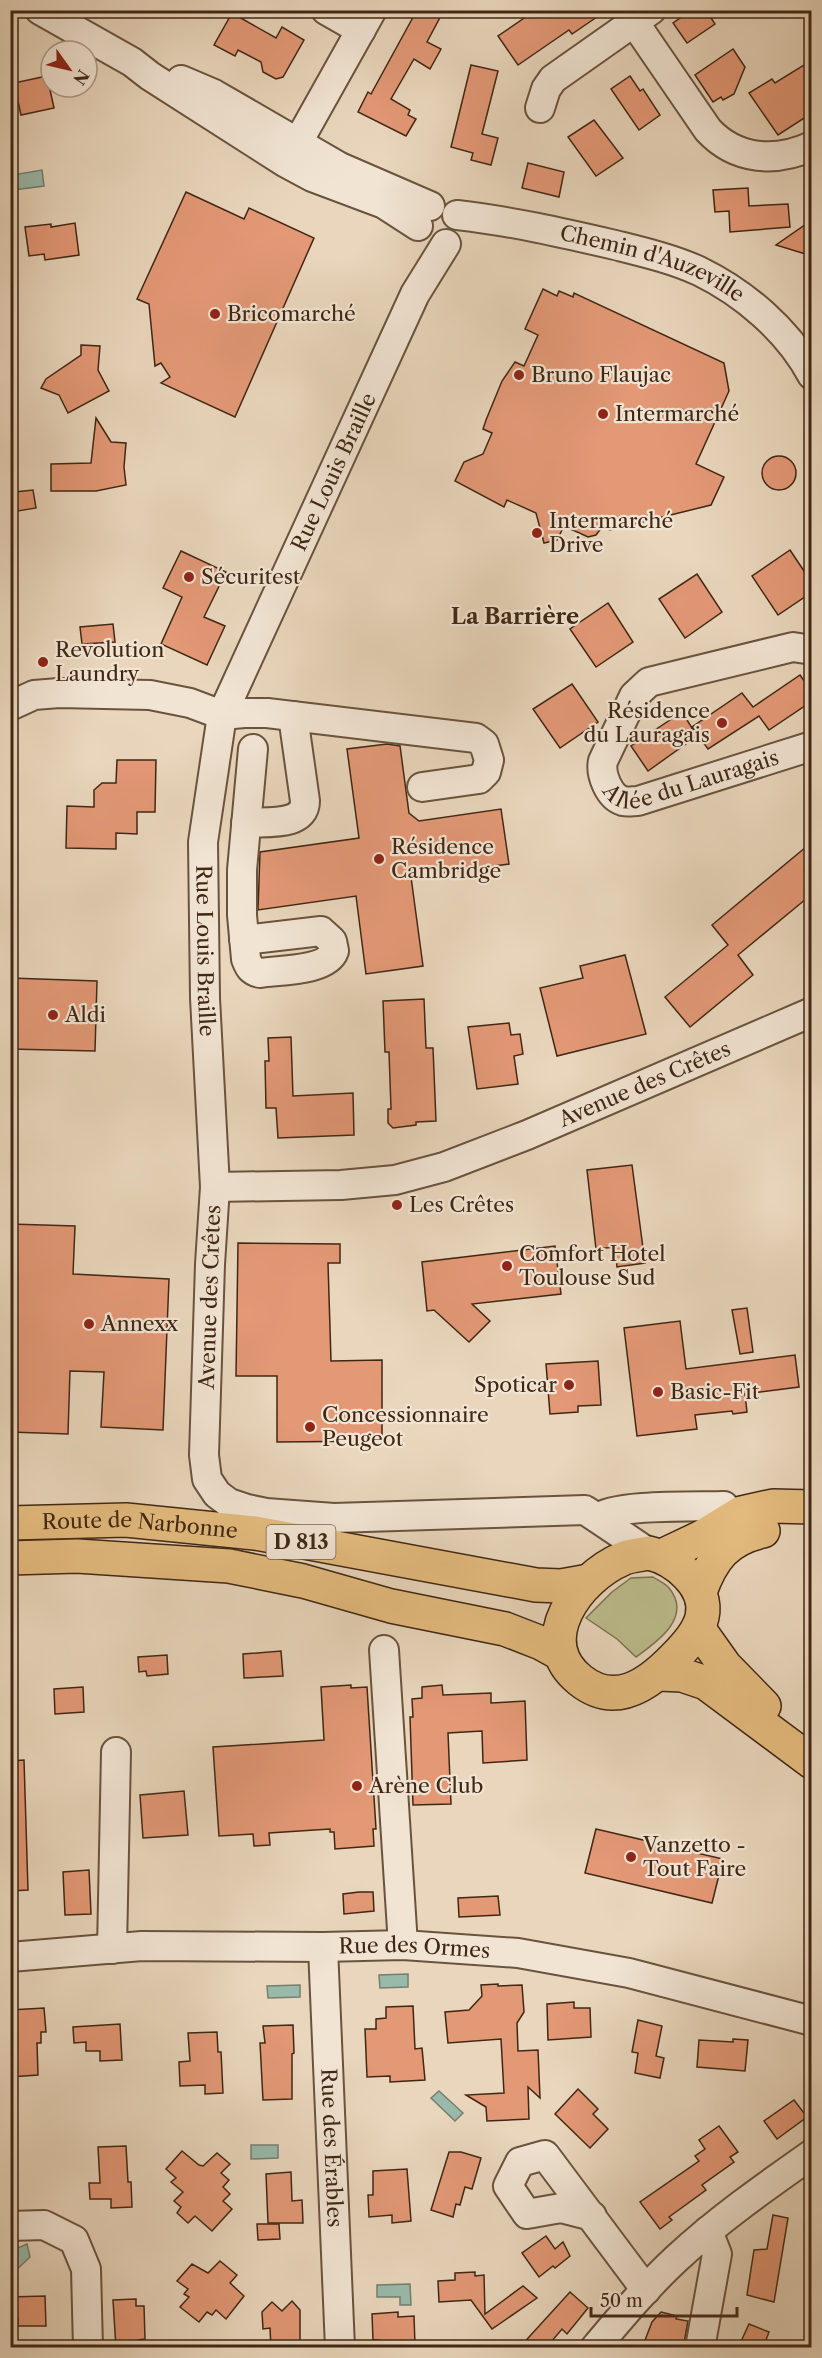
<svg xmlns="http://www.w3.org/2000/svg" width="822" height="2358" font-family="'Libre Caslon Text',serif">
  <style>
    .green { fill: #bcbc8c; stroke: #7e7250; stroke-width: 1.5 }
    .water { fill: #99baab; stroke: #757f6f; stroke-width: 1.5 }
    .building { fill: #e39876; stroke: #402714; stroke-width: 1.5 }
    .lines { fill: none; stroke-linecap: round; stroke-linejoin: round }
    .minor-casing { stroke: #6a533e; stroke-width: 32 }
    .major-casing { stroke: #402714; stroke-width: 36 }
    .minor { stroke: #f1e4d3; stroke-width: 28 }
    .major { stroke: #e4bb7e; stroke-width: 33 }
    .poi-dot { fill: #8f2418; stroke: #f1e4d3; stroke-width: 2 }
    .labels { text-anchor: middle; stroke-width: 4.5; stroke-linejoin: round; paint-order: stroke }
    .shield { fill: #f1e4d3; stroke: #75604d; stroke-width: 1.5 }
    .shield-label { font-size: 20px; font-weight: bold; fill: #402714 }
    .street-label { font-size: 21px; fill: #402714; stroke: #f1e4d3 }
    .poi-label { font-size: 21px; fill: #402714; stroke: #f1e4d3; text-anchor: start }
    .neighbourhood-label { font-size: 22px; font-weight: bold; fill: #402714; stroke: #f1e4d3 }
  </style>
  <rect width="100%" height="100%" fill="#e9d6bc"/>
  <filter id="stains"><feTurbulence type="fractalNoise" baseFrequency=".00333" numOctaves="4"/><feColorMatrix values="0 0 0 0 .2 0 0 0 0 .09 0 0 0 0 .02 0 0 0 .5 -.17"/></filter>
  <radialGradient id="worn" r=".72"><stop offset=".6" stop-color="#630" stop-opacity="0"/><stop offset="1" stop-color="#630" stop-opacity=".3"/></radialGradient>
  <path class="green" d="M653,1577C657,1580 665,1583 669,1588C693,1617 657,1642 636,1657L617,1639L586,1618L612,1592L631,1578Z"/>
  <g class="water">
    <path d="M42,170L44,186L14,190L12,175Z"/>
    <path d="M408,1974V1987L380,1988L379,1975Z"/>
    <path d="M300,1985V1997L268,1998L267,1986Z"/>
    <path d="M439,2091L463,2113L455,2121L431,2098Z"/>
    <path d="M251,2145H278V2158L251,2159Z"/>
    <path d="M27,2244L30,2257L11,2275V2251Z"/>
    <path d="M410,2284L411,2305H400V2297H377V2285Z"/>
  </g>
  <g class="building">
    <path d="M417,10H444L427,42L441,49L430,69L414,59L391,99L410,110L408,115L416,119L406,136L358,112L368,92L371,94Z"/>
    <path d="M536,10H607L572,34L569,30L518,65L498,36Z"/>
    <path d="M692,10H706L715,24L687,43L673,23Z"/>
    <path d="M232,13L276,38L282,27L304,40L283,77L276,79L263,72L261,62L238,50L235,56L214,45Z"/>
    <path d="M733,49L745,67L734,94L723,100L721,97L713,102L695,75Z"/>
    <path d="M812,60V113L778,135L749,93L772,79L775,83Z"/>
    <path d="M471,65L498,71L482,134L498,138L491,165L471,160L473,153L451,147Z"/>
    <path d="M47,76L54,108L21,115L14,83Z"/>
    <path d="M630,76L640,91L643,89L660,115L639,130L611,89Z"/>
    <path d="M594,120L623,158L596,176L568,137Z"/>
    <path d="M528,163L564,172L559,197L522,188Z"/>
    <path d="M748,188L749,206L788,204L790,227L730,232L729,211L715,212L713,190Z"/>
    <path d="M186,192L244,219L249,208L314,238L235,417L161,383L170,377L161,363L155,366L149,304L137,299Z"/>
    <path d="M812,220V256L776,245Z"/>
    <path d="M75,223L79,255L45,260L44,254L29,256L25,227L51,224V227Z"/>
    <path d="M543,289L557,296L559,291L573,297L574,293L724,363L729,391L696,464L724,477L711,505L610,530L602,527L596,535L588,537L564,526L557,540L544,543L536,513L507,500L504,507L455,481L464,462L483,454L492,433L483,429L486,420L502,381L515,362L524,366L538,335L525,329Z"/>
    <path d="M81,345L100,346L98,370L109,391L68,413L59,395L41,388L46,379L81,355Z"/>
    <path d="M96,418L111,442L126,443L124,467L126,485L96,491H51V464L91,463Z"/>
    <circle cx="779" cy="473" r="17"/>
    <path d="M33,490L36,508L18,511L15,492Z"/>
    <path d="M790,550L812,583V592L778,615L752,576Z"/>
    <path d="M181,551L226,572L204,617L225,626L207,665L161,644L182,597L163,588Z"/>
    <path d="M697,574L722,612L685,638L659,599Z"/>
    <path d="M608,603L633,642L596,667L570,629Z"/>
    <path d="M113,624L115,642L82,644L80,627Z"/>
    <path d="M800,675L812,692V701L769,730L759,716L708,749L692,727L742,693L753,707Z"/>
    <path d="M572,684L598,722L560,748L533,709Z"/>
    <path d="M682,712L697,736L648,771L631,746Z"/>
    <path d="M387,744L400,746L409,813L419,821L501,809L509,864L411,877L423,966L366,974L356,896L258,910L260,852L359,838L347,749Z"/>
    <path d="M117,760H156L155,812H137V834L116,833V849L66,848L67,806L94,807V790L102,783H116Z"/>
    <path d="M812,842V894L738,955L753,975L690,1027L665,997L728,945L712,925Z"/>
    <path d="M625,955L646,1034L557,1056L540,988L583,978L580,966Z"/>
    <path d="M10,978L97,981L95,1051L10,1049Z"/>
    <path d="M424,999L426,1048H433L436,1121L416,1122V1125L393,1128L388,1123V1109H391L389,1052H385L383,1001Z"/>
    <path d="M509,1023L511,1035L520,1034L523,1054L514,1056L518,1084L477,1089L468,1027Z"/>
    <path d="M291,1037L293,1096L353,1093L354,1135L278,1138L276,1108H266L265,1061H269L268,1038Z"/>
    <path d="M632,1165L645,1263L617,1267L615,1247L596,1249L587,1170Z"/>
    <path d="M10,1224L75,1226L73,1274L169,1279L163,1430L101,1427L104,1372L70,1371L68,1434L10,1432Z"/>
    <path d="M238,1243L340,1244V1263H328L331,1361L382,1360V1441L277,1442V1376H236Z"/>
    <path d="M555,1246L561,1294L472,1304L490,1321L469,1342L434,1310L427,1311L422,1262Z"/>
    <path d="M747,1308L753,1352L740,1354L732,1310Z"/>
    <path d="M680,1321L686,1369L795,1355L799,1387L745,1394L747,1412L733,1414L732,1411L695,1415L697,1429L637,1436L624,1328Z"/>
    <path d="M598,1361L601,1405L578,1406V1412L550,1414L546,1364Z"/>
    <path d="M281,1651L283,1676L244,1678L243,1654Z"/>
    <path d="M167,1655L168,1674L147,1676L146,1671L139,1672L138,1657Z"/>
    <path d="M351,1685V1688L367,1687L376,1829H373L374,1846L335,1849L334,1832H330V1829L269,1833L270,1845L254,1846L253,1834L219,1836L213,1747L324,1740L321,1687Z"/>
    <path d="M442,1685L443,1695L491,1693V1703L525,1701L527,1760L483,1763L482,1731L448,1733L451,1804L413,1805L410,1717H413L412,1699L422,1698V1687Z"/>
    <path d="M83,1687L84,1712L55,1714L54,1689Z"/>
    <path d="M24,1760L28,1890L10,1891V1761Z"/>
    <path d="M184,1791L188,1835L143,1838L140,1795Z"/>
    <path d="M596,1829L669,1846L670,1840L689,1845L688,1851L723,1859L712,1903L585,1873Z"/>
    <path d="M89,1870L91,1914L65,1915L63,1872Z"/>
    <path d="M359,1892H373L374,1911L344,1914L343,1894Z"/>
    <path d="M498,1896L500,1915L459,1917L458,1898Z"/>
    <path d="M498,1984V1986L522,1985L524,2012L517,2023L518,2051L538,2050L540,2098L528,2087L529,2119L487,2121L486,2107L466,2095L504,2093L501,2039L448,2043L445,2012L469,2010L482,1996L481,1985Z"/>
    <path d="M574,2002V2008H590L591,2037L548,2040L547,2004Z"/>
    <path d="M413,2006L415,2049L422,2048L425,2080L390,2082V2076L367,2077L365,2029H376V2019L386,2018V2007Z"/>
    <path d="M44,2008L46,2032H41V2043H37L38,2075L10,2077V2010Z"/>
    <path d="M638,2020L662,2026L656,2056L664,2058L660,2078L635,2073L638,2053L632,2052Z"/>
    <path d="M120,2024L122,2060L100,2061V2051H86V2042L74,2043L73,2027Z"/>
    <path d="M293,2025L294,2053L292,2054V2099L263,2100L260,2043H265L263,2026Z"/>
    <path d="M217,2032L218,2052H221L223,2093L205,2094V2085L180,2086L179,2062L190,2061L188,2033Z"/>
    <path d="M733,2039L748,2040L745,2071L697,2067L699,2040L733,2042Z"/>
    <path d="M578,2089L598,2109L593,2114L608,2129L590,2148L555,2114Z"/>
    <path d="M794,2100L807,2117L777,2139L764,2121Z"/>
    <path d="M719,2126L738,2152L730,2157L734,2162L702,2185L706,2190L669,2217L672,2220L660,2229L640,2202L699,2161L695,2156L705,2149L699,2140Z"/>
    <path d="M126,2146L128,2182H131L132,2207L111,2208V2199H90L89,2183H100L98,2147Z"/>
    <path d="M182,2151L199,2165L203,2166L217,2153L230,2164L221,2173L229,2180L223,2187L230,2194L223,2201L232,2209L212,2231L195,2216L188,2223L177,2213L181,2207L174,2201L183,2192L171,2182L176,2178L166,2169Z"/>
    <path d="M449,2152H461L481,2158L472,2189L465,2187L460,2205L456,2204L453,2217L431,2210Z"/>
    <path d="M407,2169L411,2221L392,2223V2215L369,2217L368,2195H373V2171Z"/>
    <path d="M291,2172L292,2201L302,2200L303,2223H268L266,2174Z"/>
    <path d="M773,2215L788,2218L774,2302L747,2295L754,2250L767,2249Z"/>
    <path d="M257,2224H279L280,2239L258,2240Z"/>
    <path d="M546,2236L555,2249L563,2242L570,2256L555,2268L553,2266L539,2277L522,2253Z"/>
    <path d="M220,2261L237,2275L230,2283L244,2296L226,2319L216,2310L212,2315L207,2312L199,2322L180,2307L189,2297L184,2294L188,2289L177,2281L192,2264L208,2273Z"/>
    <path d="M475,2272V2276L484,2275L485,2314L523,2286L537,2298L492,2329L471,2300L439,2302L438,2281L455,2280V2273Z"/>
    <path d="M570,2292L588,2308L567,2334L562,2329L546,2348H519Z"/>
    <path d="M45,2296L46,2326H18V2319H10V2297Z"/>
    <path d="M136,2299V2306H144L145,2339L138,2340V2348H116L113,2300Z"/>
    <path d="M292,2301L300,2310V2348H271L270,2328L263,2329L262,2312L272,2302L282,2311Z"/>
    <path d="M398,2312V2317L414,2316L415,2345H406V2348H380L379,2340H373L372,2314Z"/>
    <path d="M661,2312L677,2316L676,2319L688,2321L684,2343L674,2341L673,2348H642L652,2322Z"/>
    <path d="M749,2324L769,2332L763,2348H738Z"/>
  </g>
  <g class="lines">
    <defs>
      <g id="minor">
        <path d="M40,10L132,62L150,76L286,163L312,177L384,204L418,226"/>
        <path d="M326,10L361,30"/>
        <path d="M634,22L708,130C736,160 775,163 812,146"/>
        <path d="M181,80L214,94L340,167L430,206"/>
        <path d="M540,108L546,89L553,79L651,10"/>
        <path d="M288,160L372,10"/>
        <path id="s1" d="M457,215C511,221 563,233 615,245C643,252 673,259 699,271C744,293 788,330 812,375"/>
        <path id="s2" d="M446,244L415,294L222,715L203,842L205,998L215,1187L210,1264L204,1455L207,1479L217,1494L229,1503L247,1509L266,1513L334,1518L585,1510L649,1553"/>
        <path id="s3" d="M812,650L793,647L649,682L634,696L603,761C600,774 609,797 623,801C628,802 633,801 638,801L812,746"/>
        <path d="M10,706L34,695L59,693L150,695L190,703L222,715L244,713H267L476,738L484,744L489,760L486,772L479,779L422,787"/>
        <path d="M246,823C266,821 305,827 305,801L293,716"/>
        <path d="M244,940L321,931L332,941L334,951C327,971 279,970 260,973C251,971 249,967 246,959L242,915V870L253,749"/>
        <path id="s4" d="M215,1187L341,1185L395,1180L444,1167L527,1135L812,1012"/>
        <path d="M598,1518C614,1504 699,1507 724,1506"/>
        <path d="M384,1650L403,1945"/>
        <path id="s5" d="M323,1947L340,2348"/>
        <path d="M112,1949L116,1752"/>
        <path id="s6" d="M10,1957L142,1946L323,1947L403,1945L518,1953L629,1973L812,2021"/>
        <path d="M592,2216L561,2208L527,2214L508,2186L520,2162L545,2155L646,2290"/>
        <path d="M10,2226L44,2225L74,2240L86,2269L88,2348"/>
        <path d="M595,2348C621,2317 647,2286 676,2259C718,2220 765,2187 812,2154"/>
        <path d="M700,2348L717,2254L708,2231"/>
      </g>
      <g id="major">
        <path id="s7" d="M10,1523L126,1520L255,1533L536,1585L561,1586L589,1581"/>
        <path d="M649,1553C675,1559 709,1586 702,1617C699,1632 685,1647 674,1658C648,1685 615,1708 580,1680C531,1641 578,1578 622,1559C630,1555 640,1555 649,1553Z"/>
        <path d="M662,1556L702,1537L741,1513L773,1506L812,1507"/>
        <path d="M10,1558L77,1556L229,1566L303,1581L391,1606L505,1629L541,1643L561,1654"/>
        <path d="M700,1592C712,1558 727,1539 763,1531"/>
        <path d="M698,1628L725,1666L764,1706"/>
        <path d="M659,1674L682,1675L706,1683L812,1762"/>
      </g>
    </defs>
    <use href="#minor" class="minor-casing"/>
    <use href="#major" class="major-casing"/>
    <use href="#minor" class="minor"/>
    <use href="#major" class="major"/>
  </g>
  <g class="poi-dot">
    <circle cx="215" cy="314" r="6"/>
    <circle cx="519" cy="375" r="6"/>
    <circle cx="603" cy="414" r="6"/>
    <circle cx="537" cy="533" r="6"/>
    <circle cx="189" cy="577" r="6"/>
    <circle cx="43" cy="662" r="6"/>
    <circle cx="722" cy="723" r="6"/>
    <circle cx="379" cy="859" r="6"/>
    <circle cx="53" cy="1015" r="6"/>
    <circle cx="397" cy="1205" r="6"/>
    <circle cx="507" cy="1266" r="6"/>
    <circle cx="89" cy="1324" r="6"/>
    <circle cx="569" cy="1385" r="6"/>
    <circle cx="658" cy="1392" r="6"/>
    <circle cx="310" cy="1427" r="6"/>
    <circle cx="357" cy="1786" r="6"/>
    <circle cx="631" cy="1857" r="6"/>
  </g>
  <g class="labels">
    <rect class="shield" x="266.5" y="1525" width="69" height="34" rx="4.5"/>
    <g class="shield-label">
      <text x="301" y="1549">D 813</text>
    </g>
    <g class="street-label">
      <text dy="7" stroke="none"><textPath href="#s1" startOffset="202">Chemin d'Auzeville</textPath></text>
      <text transform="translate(334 472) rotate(-65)" y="7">Rue Louis Braille</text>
      <text dy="7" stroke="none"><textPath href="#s3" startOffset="378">Allée du Lauragais</textPath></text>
      <text dy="7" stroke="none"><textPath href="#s2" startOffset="759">Rue Louis Braille</textPath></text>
      <text dy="7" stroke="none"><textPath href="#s4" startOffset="448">Avenue des Crêtes</textPath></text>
      <text transform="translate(210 1297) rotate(-88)" y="7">Avenue des Crêtes</text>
      <text dy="7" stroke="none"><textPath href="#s7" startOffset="130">Route de Narbonne</textPath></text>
      <text dy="7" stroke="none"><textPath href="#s6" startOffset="405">Rue des Ormes</textPath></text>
      <text dy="7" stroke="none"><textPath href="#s5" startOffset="201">Rue des Érables</textPath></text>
    </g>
    <g class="poi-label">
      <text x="227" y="321">Bricomarché</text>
      <text x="531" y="382">Bruno Flaujac</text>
      <text x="615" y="421">Intermarché</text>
      <text x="549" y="528">Intermarché<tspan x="549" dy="24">Drive</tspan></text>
      <text x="201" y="584">Sécuritest</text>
      <text x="55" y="657">Revolution<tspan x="55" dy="24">Laundry</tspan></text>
      <text x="710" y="718" text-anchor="end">Résidence<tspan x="710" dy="24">du Lauragais</tspan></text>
      <text x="391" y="854">Résidence<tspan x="391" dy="24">Cambridge</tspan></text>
      <text x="65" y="1022">Aldi</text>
      <text x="409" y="1212">Les Crêtes</text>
      <text x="519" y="1261">Comfort Hotel<tspan x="519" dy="24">Toulouse Sud</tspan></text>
      <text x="101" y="1331">Annexx</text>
      <text x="557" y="1392" text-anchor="end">Spoticar</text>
      <text x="670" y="1399">Basic-Fit</text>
      <text x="322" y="1422">Concessionnaire<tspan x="322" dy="24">Peugeot</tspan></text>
      <text x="369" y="1793">Arène Club</text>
      <text x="643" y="1852">Vanzetto -<tspan x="643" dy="24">Tout Faire</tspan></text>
    </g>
    <g class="neighbourhood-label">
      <text x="515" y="624">La Barrière</text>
    </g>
  </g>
  <rect width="822" height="2358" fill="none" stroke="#e9d6bc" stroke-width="36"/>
  <rect x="12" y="12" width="798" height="2334" fill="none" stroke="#402714" stroke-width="3"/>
  <rect x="18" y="18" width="786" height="2322" fill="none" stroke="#402714" stroke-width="1.5"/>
  <g transform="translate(69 69) rotate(124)"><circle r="28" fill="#f1e4d3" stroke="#aa9887" stroke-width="1.5"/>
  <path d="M0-4.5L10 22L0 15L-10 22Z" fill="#8f2418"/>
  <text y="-9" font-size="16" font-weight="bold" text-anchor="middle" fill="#402714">N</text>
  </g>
  <path d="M591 2307v9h146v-9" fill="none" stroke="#402714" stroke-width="3"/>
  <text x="600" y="2307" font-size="18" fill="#402714" stroke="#f1e4d3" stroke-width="4.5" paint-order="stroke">50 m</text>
  <rect width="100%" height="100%" filter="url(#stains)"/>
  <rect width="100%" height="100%" fill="url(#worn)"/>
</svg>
